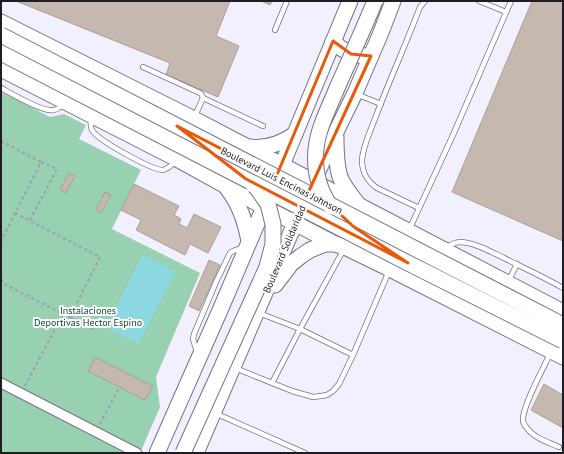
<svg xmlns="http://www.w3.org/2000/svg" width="564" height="454" font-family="'PT Sans',sans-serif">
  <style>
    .green { fill: #98d1b2 }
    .water { fill: #8bd8e1 }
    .building { fill: #c4b8af; stroke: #aca097 }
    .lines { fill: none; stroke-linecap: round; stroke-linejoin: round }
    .lane-casing { stroke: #747380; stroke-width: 6 }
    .street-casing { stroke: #747380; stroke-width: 11 }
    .primary-casing { stroke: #747380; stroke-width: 17 }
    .path { stroke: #9f9ea9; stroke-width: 2; stroke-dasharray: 3 3; stroke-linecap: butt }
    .lane { stroke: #fff; stroke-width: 4.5 }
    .street { stroke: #fff; stroke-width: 9 }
    .primary { stroke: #fff; stroke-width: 15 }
    .primary-bridge-casing { stroke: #747380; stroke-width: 17; stroke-linecap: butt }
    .primary-bridge { stroke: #fff; stroke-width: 15 }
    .marked { fill: none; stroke: #e8590c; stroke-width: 3; stroke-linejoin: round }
    .labels { text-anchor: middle; stroke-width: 4; stroke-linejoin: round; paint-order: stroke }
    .street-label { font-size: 10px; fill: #1d1d22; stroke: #fff }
    .park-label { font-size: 10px; fill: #0d3e29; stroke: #fff }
  </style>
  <rect width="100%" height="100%" fill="#f2f0ff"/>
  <path class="green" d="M1,92L50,117L64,114L86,125L79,139L141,170L112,229L200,273L156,377L160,407L140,453H1Z"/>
  <path class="water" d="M143,255L176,272L138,344L105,327Z"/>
  <g class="building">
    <path d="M16,1H230L216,36L239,46L218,97L166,75L170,63Z"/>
    <path d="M261,1H272L270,5Z"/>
    <path d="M532,1H563V241L452,192Z"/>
    <path d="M69,173L75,176L66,193L60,190Z"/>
    <path d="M134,184L179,206L174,215L181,219L179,224L187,228L194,214L221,227L208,253L190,244L185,255L136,230L141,220L121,210Z"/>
    <path d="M105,192L111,195L101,213L96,210Z"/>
    <path d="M209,260L220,265L199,311L189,306Z"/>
    <path d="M95,357L153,386L145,400L88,371Z"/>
    <path d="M544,384L563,395V428L531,410Z"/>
  </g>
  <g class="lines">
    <defs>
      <g id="lane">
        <path d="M479,1L506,12"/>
        <path d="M275,30L287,1"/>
        <path d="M143,67L200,93L202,95L203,98L195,116"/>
        <path d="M1,88C12,94 39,110 50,110C56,111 60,108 64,104"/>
        <path d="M356,94L381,104"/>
        <path d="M203,98L263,126"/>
        <path d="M91,117C91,121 90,126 92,130C97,140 152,170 163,170C168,169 172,165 176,161"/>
        <path d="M419,208L377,188C367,181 362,173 362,160C363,145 371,130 376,116C390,79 406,44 420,7L425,1"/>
        <path d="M409,230L453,135L511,1"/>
        <path d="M446,248C451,244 455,242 461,242C476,243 491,252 504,258C524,268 544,277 563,288"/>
        <path d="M508,282L517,264"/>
        <path d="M259,313L300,329L353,355L389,271"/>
        <path d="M197,352L193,339L194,334L216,282L230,253C235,249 239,249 244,248"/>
        <path d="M550,354C544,367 522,407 523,420C523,423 525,426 527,428C534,438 548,442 559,447"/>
        <path d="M235,368L292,391L313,397L321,396L327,395L333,391L339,384L353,355"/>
        <path d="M272,383L300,329L344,249"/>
        <path d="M215,413L305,453"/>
      </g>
      <path id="street" d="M1,383L137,453"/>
      <g id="primary">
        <path d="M1,22L194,119L563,312"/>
        <path d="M333,41C343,52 351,54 365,56"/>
        <path d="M1,69L177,159L264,207L335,244"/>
        <path d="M336,137C336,150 336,164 340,177C344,187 351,195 357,203"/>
        <path d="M249,147C266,149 281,144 295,134"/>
        <path d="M227,188C240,205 245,221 249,241"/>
        <path d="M275,285L291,264L301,256L310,250L325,244H335L345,247L390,269L563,357"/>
        <path d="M157,453L221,308L282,165L350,1"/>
        <path d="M196,453L305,200L336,132L355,93L380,35L393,1"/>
      </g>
    </defs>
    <use href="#lane" class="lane-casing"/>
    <use href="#street" class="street-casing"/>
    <use href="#primary" class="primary-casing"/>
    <g class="path">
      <path d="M1,141L41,162L1,241"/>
      <path d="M15,213L100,257L70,317L63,314"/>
      <path d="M30,220L57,169L41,162"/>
      <path d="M1,279L6,285L63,314L25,386"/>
      <path d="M70,317L94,329"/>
      <path d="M100,424L119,388"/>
    </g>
    <use href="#lane" class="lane"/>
    <use href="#street" class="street"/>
    <use href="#primary" class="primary"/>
    <defs>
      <g id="primary-bridge">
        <path d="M1,35L563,325"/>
        <path d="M1,53L408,263L563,341"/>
        <path d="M331,207C319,190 314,169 316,149C318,128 329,108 337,88C350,59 363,30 375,1"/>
        <path d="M183,453L267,267L273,244V224L268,204L256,187L253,185"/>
      </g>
    </defs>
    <use href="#primary-bridge" class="primary-bridge-casing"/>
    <use href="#primary-bridge" class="primary-bridge"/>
  </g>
  <path class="marked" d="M333,41L351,54L371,56L308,193L330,205L354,227L408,263L246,179L177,126L276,177Z"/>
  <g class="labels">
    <g class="street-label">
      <text transform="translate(282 180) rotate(27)" y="4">Boulevard Luis Encinas Johnson</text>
      <text transform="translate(284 249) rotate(-67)" y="4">Boulevard Solidaridad</text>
    </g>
    <g class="park-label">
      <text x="88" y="314">Instalaciones<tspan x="88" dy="12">Deportivas Hector Espino</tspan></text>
    </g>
  </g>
  <rect width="564" height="454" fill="none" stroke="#1d1d22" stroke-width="4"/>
</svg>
